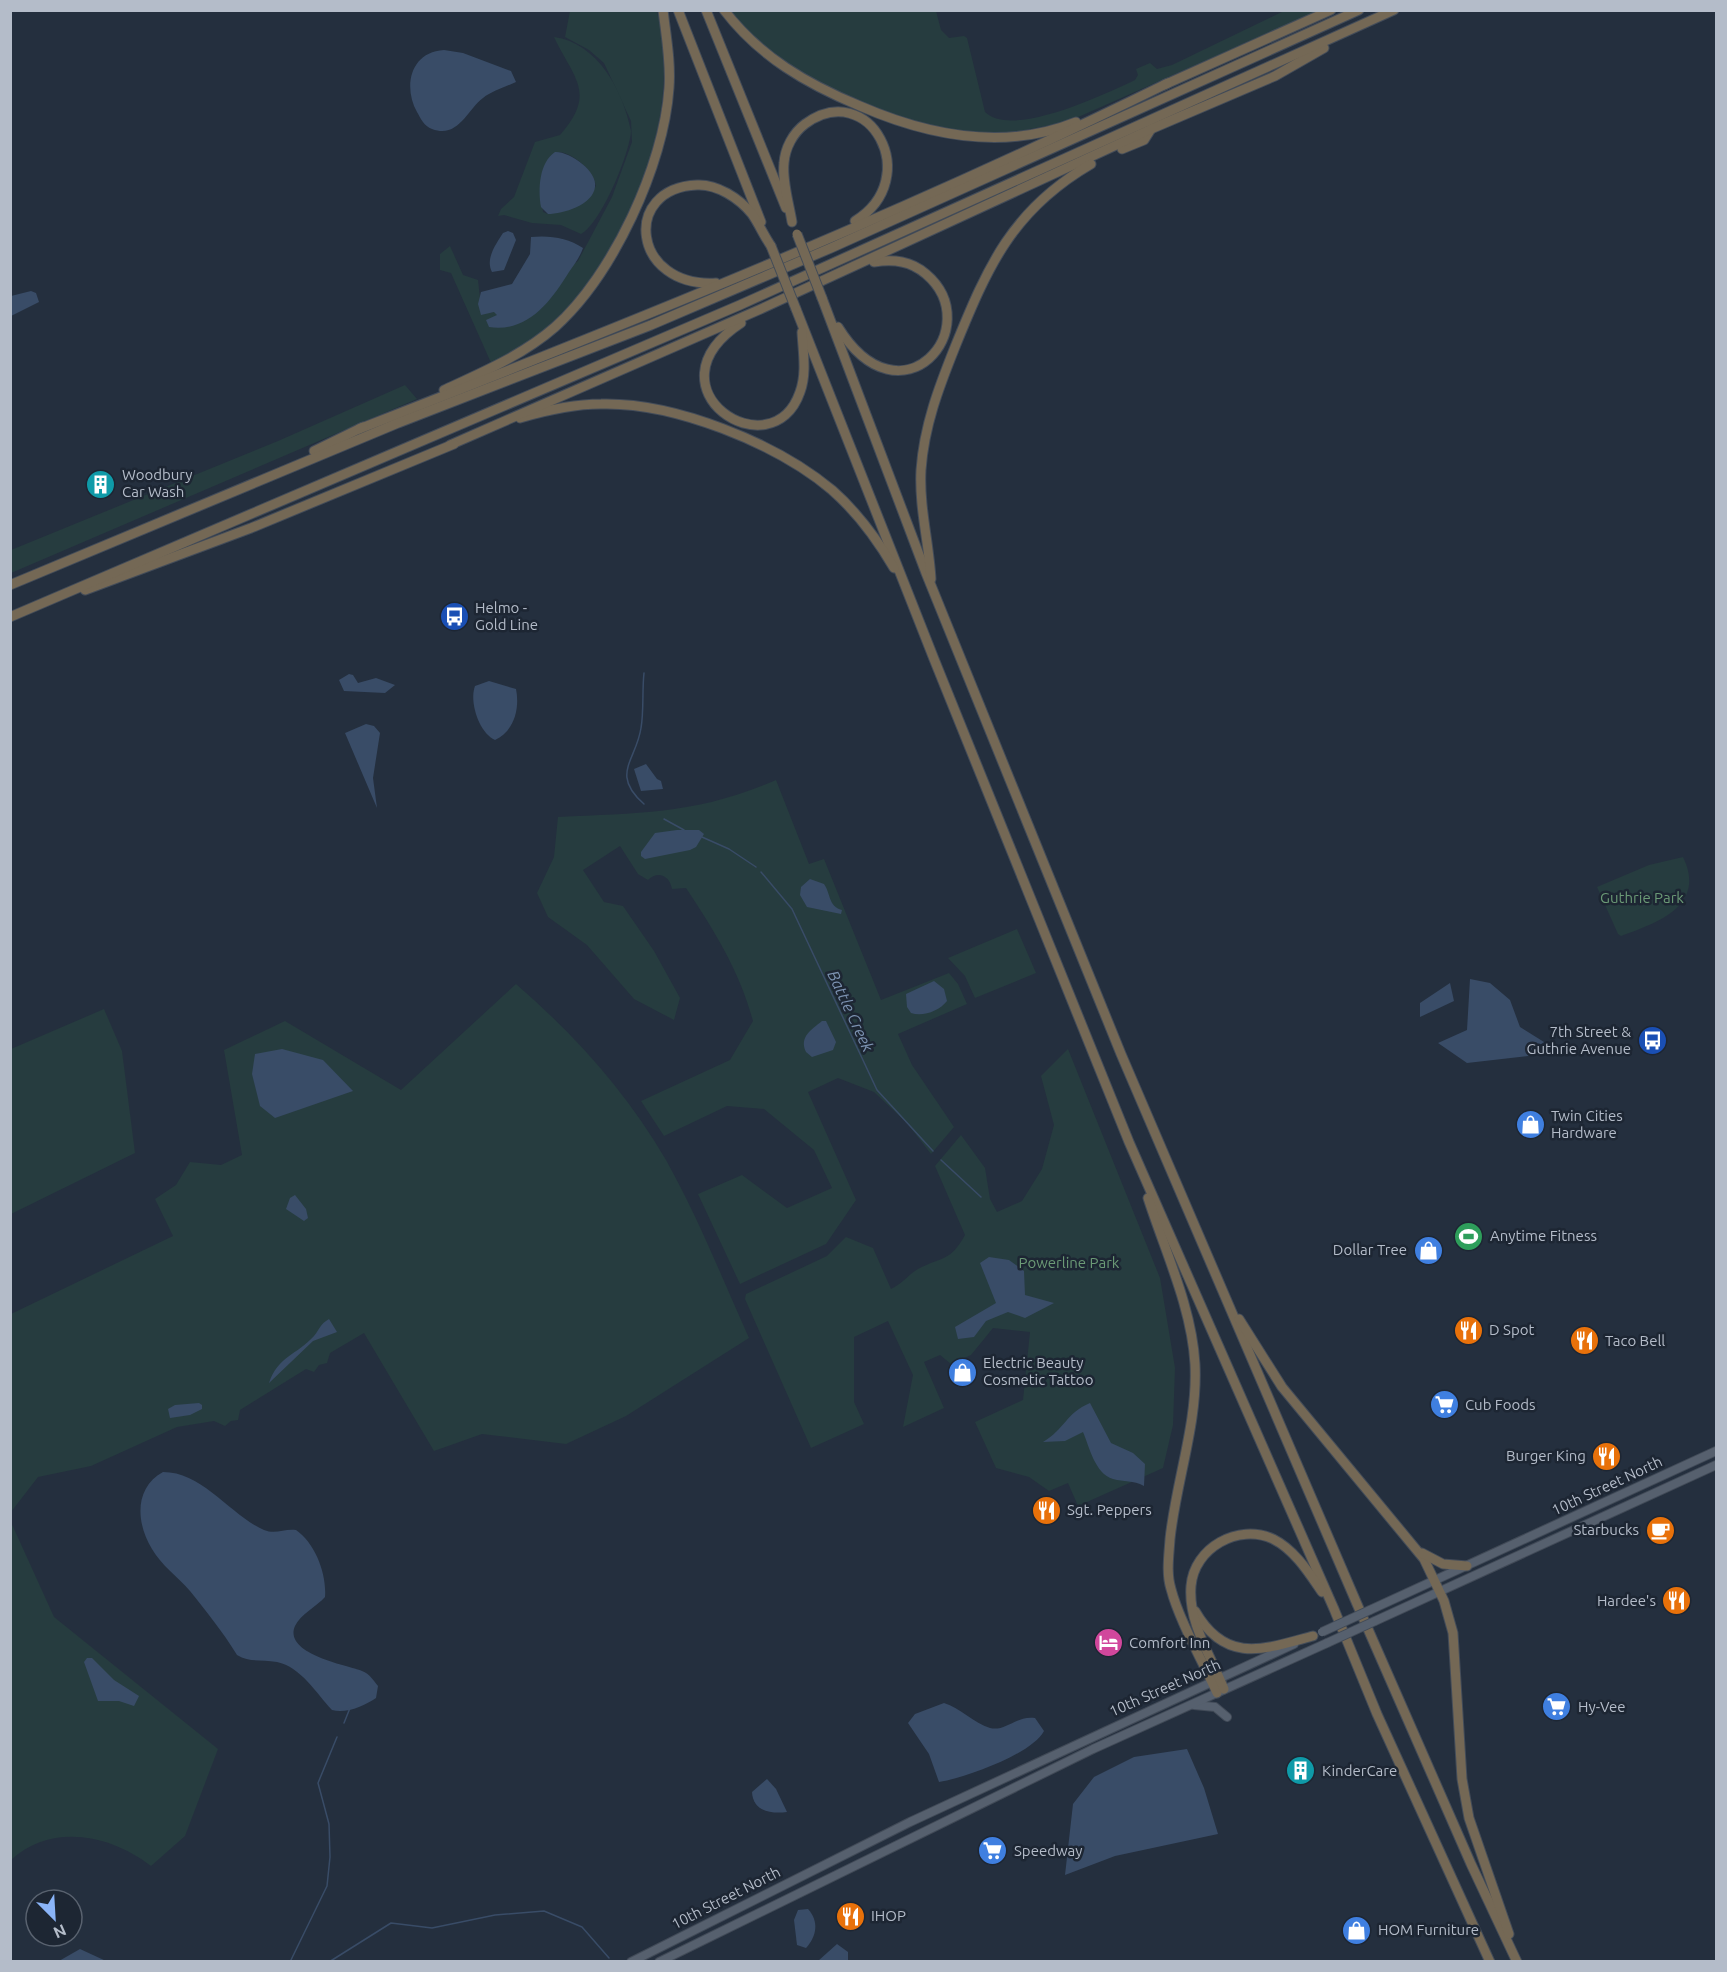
<svg xmlns="http://www.w3.org/2000/svg" width="1727" height="1972" font-family="Ubuntu,sans-serif">
  <style>
    .green { fill: #263c3f; fill-rule: evenodd }
    .water { fill: #394c67 }
    .lines { fill: none; stroke-linecap: round; stroke-linejoin: round }
    .stream { stroke: #394c67; stroke-width: 1.5 }
    .major-casing { stroke: #414a57; stroke-width: 10 }
    .highway-casing { stroke: #434c59; stroke-width: 11 }
    .major { stroke: #56606e; stroke-width: 8 }
    .highway { stroke: #746855; stroke-width: 9 }
    .major-bridge-casing { stroke: #414a57; stroke-width: 10; stroke-linecap: butt }
    .highway-bridge-casing { stroke: #434c59; stroke-width: 11; stroke-linecap: butt }
    .major-bridge { stroke: #56606e; stroke-width: 8 }
    .highway-bridge { stroke: #746855; stroke-width: 9 }
    .labels { text-anchor: middle; stroke-width: 5; stroke-linejoin: round; paint-order: stroke }
    .poi-label { font-size: 15px; fill: #b4bcc9; stroke: #1d2633; text-anchor: start }
    .park-label { font-size: 15px; fill: #6b9a76; stroke: #1d2633 }
    .street-label { font-size: 15px; fill: #b4bcc9; stroke: #1d2633 }
    .water-label { font-size: 16px; font-style: italic; fill: #7c92b1; stroke: #1d2633 }
  </style>
  <rect width="100%" height="100%" fill="#242f3e"/>
  <g class="green">
    <path d="M570,11H657C678,99 648,188 601,263C593,275 586,291 576,301C552,328 523,346 492,365L451,273L440,270V254L450,246L463,275L478,280L480,298L489,313L498,311L564,272L578,261L612,197L632,142L631,121L604,63L589,50L565,37Z"/>
    <path d="M729,11H936L941,30L949,38L964,36L967,38L985,112C1012,139 1105,94 1135,80L1138,75L1136,69L1150,63L1157,69L1172,65L1284,11H1318L1067,122L1005,134H969L914,123L808,80L752,37Z"/>
    <path d="M554,37C598,43 623,91 631,131C630,153 601,224 581,234L561,225L532,223L504,215L498,216L501,209L514,197L535,142L560,135C597,93 574,79 554,37ZM560,152C574,154 594,171 596,186L584,201L548,214L543,212L541,181L549,158Z"/>
    <path d="M405,385L417,399L11,573V550L278,441Z"/>
    <path d="M776,780L809,864L824,859L881,1000L949,973L958,984L967,1004L898,1034L912,1065L954,1127L931,1154L907,1123L874,1092L838,1078L808,1092L856,1200L826,1244L740,1284L698,1194L742,1175L787,1208L832,1188L814,1150L764,1109L727,1106L664,1136L641,1101L730,1060L753,1021C740,972 714,930 686,888L672,889C670,876 658,870 648,880L638,874L620,846L583,870L604,902L623,906L654,951L680,998L674,1020L634,999L587,945L548,917L537,893L554,857L558,817C641,813 698,814 776,780Z"/>
    <path d="M1683,857C1707,906 1657,923 1621,936L1618,934L1597,887L1649,865Z"/>
    <path d="M1017,929L1036,973L975,998L965,976L948,958Z"/>
    <path d="M516,984C575,1035 627,1093 666,1160C698,1217 722,1278 749,1338L626,1416L566,1444L482,1434L434,1451L364,1333L330,1353L327,1363L319,1365L314,1372L306,1369L240,1410L238,1420L231,1421L225,1426L214,1421L177,1427L91,1466L38,1477L11,1512V1314L173,1236L155,1199L176,1185L190,1162L221,1165L242,1155L224,1050L285,1021L401,1090Z"/>
    <path d="M104,1009L122,1051L135,1153L11,1214V1049Z"/>
    <path d="M1068,1049L1160,1278L1175,1368L1173,1425L1163,1468L1078,1506L1068,1483L1049,1491L1029,1477L996,1468L975,1422L1023,1400L1030,1332L993,1328L971,1355L951,1364L940,1355L924,1362L944,1408L903,1427L913,1375L888,1321L854,1337V1402L864,1424L811,1448L745,1299L746,1294L827,1256L846,1237L873,1248L891,1289C902,1284 908,1275 918,1269C943,1256 950,1262 965,1235L935,1166L961,1135L985,1168L990,1199L997,1212L1022,1201L1042,1169L1054,1125L1041,1076Z"/>
    <path d="M10,1520L54,1617L218,1749L185,1836L151,1866C110,1834 51,1823 11,1860Z"/>
  </g>
  <g class="water">
    <path d="M444,50L463,53L511,71L516,82C505,87 492,91 483,98C467,110 458,139 432,129C424,126 421,119 417,112C403,87 410,52 444,50Z"/>
    <path d="M555,152C569,151 598,171 595,187C593,205 563,214 548,214L541,207C538,189 539,163 555,152Z"/>
    <path d="M508,231L513,233L516,240L504,270L492,272C485,259 496,244 503,233Z"/>
    <path d="M531,237C550,235 568,238 583,248C580,257 574,265 569,272C551,301 528,333 489,327L486,320L497,315L494,312L481,315L478,304L481,292L512,284L530,254Z"/>
    <path d="M31,291L36,293L39,302L11,316V296Z"/>
    <path d="M349,674L353,675L358,683L376,678L395,685L385,693L344,691L339,680Z"/>
    <path d="M489,681L516,689C520,709 514,731 495,740C479,733 469,702 475,686Z"/>
    <path d="M366,724L374,726L380,733L373,778L377,808L345,733Z"/>
    <path d="M646,764L657,779L661,781L663,789L641,791L634,769Z"/>
    <path d="M677,830H699L704,834L696,847L690,850L645,859L641,856V852L655,833Z"/>
    <path d="M810,879L824,884C831,894 828,906 842,910L841,914L807,907L800,895L801,887Z"/>
    <path d="M1470,979L1490,983L1510,1000L1520,1027L1544,1042L1528,1056L1467,1063L1438,1043L1467,1030Z"/>
    <path d="M934,981L944,989L947,1001C939,1011 923,1017 911,1013L907,1007L906,994Z"/>
    <path d="M1450,983L1454,1001L1420,1017V1003Z"/>
    <path d="M822,1021H826L836,1042L833,1050L812,1057L806,1052C799,1037 811,1030 822,1021Z"/>
    <path d="M282,1049L323,1060L353,1091L275,1118L260,1106L252,1074L255,1054Z"/>
    <path d="M295,1195L306,1209L308,1218L304,1221L286,1209L290,1198Z"/>
    <path d="M989,1257L1009,1260L1024,1271L1025,1295L1054,1303L1025,1318L1008,1312L986,1321L974,1337L958,1339L955,1327L996,1303L980,1263Z"/>
    <path d="M329,1319L337,1332L313,1341L269,1383C278,1356 297,1355 314,1336C320,1329 320,1324 329,1319Z"/>
    <path d="M199,1403L202,1405V1409L190,1415L170,1418L168,1409L175,1405Z"/>
    <path d="M1090,1403L1111,1443L1133,1453L1145,1464L1144,1486C1133,1480 1124,1482 1113,1479C1095,1474 1089,1446 1083,1432L1065,1441L1043,1442C1065,1429 1066,1413 1090,1403Z"/>
    <path d="M163,1472C203,1472 230,1515 264,1530C276,1535 285,1528 296,1530C315,1543 327,1574 325,1597C317,1606 300,1615 295,1626C283,1654 346,1665 362,1671C370,1674 373,1680 378,1686L376,1698C364,1706 346,1714 332,1710C316,1693 301,1667 277,1662C262,1659 250,1663 237,1655C223,1632 206,1611 190,1591C178,1577 161,1565 152,1549C136,1523 134,1488 163,1472Z"/>
    <path d="M87,1658H92L114,1680L139,1696L134,1706L119,1701H98L84,1662Z"/>
    <path d="M944,1703C960,1708 974,1723 990,1728C1005,1732 1017,1715 1035,1718L1044,1731C1032,1754 965,1778 939,1782L929,1754L908,1723L915,1714Z"/>
    <path d="M1187,1749L1204,1788L1218,1834L1115,1856L1065,1875L1073,1804L1094,1777L1134,1757Z"/>
    <path d="M767,1779L776,1789L787,1812C770,1814 753,1811 752,1792Z"/>
    <path d="M808,1909C819,1921 817,1936 806,1948L797,1945L794,1920L798,1910Z"/>
    <path d="M837,1944L848,1952V1961H818Z"/>
    <path d="M80,1949L106,1961H59Z"/>
  </g>
  <g class="lines">
    <g class="stream">
      <path d="M644,804C610,774 636,761 641,728C644,711 642,691 644,673"/>
      <path d="M664,819L684,830"/>
      <path d="M702,837L729,849L756,867"/>
      <path d="M761,872L792,909L877,1090L933,1151"/>
      <path d="M941,1160L981,1197"/>
      <path d="M344,1723L350,1708"/>
      <path d="M290,1962L327,1886L330,1857L329,1824L318,1783L337,1737"/>
      <path d="M329,1962L391,1923L432,1928L495,1915L544,1911L582,1927L609,1958"/>
    </g>
    <defs>
      <g id="major">
        <path d="M1370,1610L1716,1451"/>
        <path d="M1375,1621L1716,1465"/>
        <path d="M1194,1705L1215,1707L1227,1717"/>
        <path d="M631,1962L910,1822L1294,1644"/>
        <path d="M659,1962L1093,1749L1327,1643"/>
      </g>
      <g id="highway">
        <path d="M678,10L761,222"/>
        <path d="M706,10L786,208"/>
        <path d="M724,10C760,57 807,84 860,106C929,136 1004,151 1076,122"/>
        <path d="M1164,85L1331,10"/>
        <path d="M1122,149L1144,140L1151,129"/>
        <path d="M792,222C789,203 782,182 784,163C785,148 793,133 805,124C869,77 925,178 855,221"/>
        <path d="M716,283C632,288 621,188 697,185C717,184 739,198 752,214C759,224 764,236 771,246"/>
        <path d="M822,298L926,573L1121,1054L1357,1604L1471,1864L1517,1962"/>
        <path d="M796,309L934,659L1129,1142L1334,1609L1377,1714L1490,1962"/>
        <path d="M741,323C642,388 772,473 800,392C807,373 803,352 802,332"/>
        <path d="M838,327C901,429 988,327 926,274C911,261 894,259 874,262"/>
        <path d="M444,390C483,372 523,355 555,327C613,275 664,165 669,88C671,62 666,36 663,10"/>
        <path d="M520,418C547,410 573,404 601,404C674,402 776,443 832,490C857,512 877,539 894,568"/>
        <path d="M359,429C633,322 905,213 1168,83"/>
        <path d="M450,445L763,308L1151,129L1275,76L1324,48"/>
        <path d="M314,451L363,427"/>
        <path d="M931,579C929,543 919,507 921,470C924,426 939,387 955,347C988,266 1012,210 1091,164"/>
        <path d="M10,585L398,423L651,325L831,248L1359,10"/>
        <path d="M85,590L251,528L454,444"/>
        <path d="M10,617L740,305L1394,10"/>
        <path d="M1148,1198C1165,1251 1192,1308 1195,1364C1198,1423 1176,1481 1170,1539C1169,1555 1166,1573 1171,1589C1179,1620 1203,1662 1217,1693"/>
        <path d="M1239,1319L1282,1387L1424,1559L1444,1601L1453,1633L1462,1779L1469,1818L1509,1934"/>
        <path d="M1422,1553L1443,1564L1467,1566"/>
        <path d="M1195,1611C1226,1665 1265,1649 1313,1636"/>
        <path d="M1224,1689C1211,1656 1188,1623 1191,1586C1194,1548 1238,1523 1273,1539C1295,1550 1309,1573 1322,1592"/>
      </g>
    </defs>
    <use href="#major" class="major-casing"/>
    <use href="#highway" class="highway-casing"/>
    <use href="#major" class="major"/>
    <use href="#highway" class="highway"/>
    <defs>
      <g id="major-bridge">
        <path d="M1322,1632L1370,1610"/>
        <path d="M1327,1643L1375,1621"/>
      </g>
      <g id="highway-bridge">
        <path d="M797,234L822,298"/>
        <path d="M771,246L796,309"/>
      </g>
    </defs>
    <use href="#major-bridge" class="major-bridge-casing"/>
    <use href="#highway-bridge" class="highway-bridge-casing"/>
    <use href="#major-bridge" class="major-bridge"/>
    <use href="#highway-bridge" class="highway-bridge"/>
  </g>
  <defs>
    <symbol id="building-disc" viewBox="-11 -11 22 22"><circle r="9.5" fill="#0f9aa8" stroke="#1d2633"/><path d="M-4-6H4V6H1V3H-1V6H-4ZM-2.5-4.3h1.7v1.8h-1.7ZM.8-4.3h1.7v1.8H.8ZM-2.5-1h1.7V.8h-1.7ZM.8-1h1.7V.8H.8Z" fill="#fff"/></symbol>
    <symbol id="bus-disc" viewBox="-11 -11 22 22"><circle r="9.5" fill="#1a4fb4" stroke="#1d2633"/><path d="M-5-6H5V4H4V6H2V4H-2V6H-4V4H-5ZM-3.5-4V0h7V-4ZM-3.5 1.2v1.5H-2V1.2ZM2 1.2v1.5H3.5V1.2Z" fill="#fff"/></symbol>
    <symbol id="shop-disc" viewBox="-11 -11 22 22"><circle r="9.5" fill="#3f7fe0" stroke="#1d2633"/><path d="M-5-2.5h2.3a2.7 3.5 0 0 1 5.4 0H5L5.5 6h-11ZM-1.5-2.5h3a1.5 2.3 0 0 0-3 0Z" fill="#fff"/></symbol>
    <symbol id="stadium-disc" viewBox="-11 -11 22 22"><circle r="9.5" fill="#2e9e5b" stroke="#1d2633"/><path d="M0-5a6.5 5 0 1 0 0 10a6.5 5 0 1 0 0-10ZM-3.5-1.8h7v3.6h-7Z" fill="#fff"/></symbol>
    <symbol id="restaurant-disc" viewBox="-11 -11 22 22"><circle r="9.5" fill="#e8710a" stroke="#1d2633"/><path d="M-5-6h1v4h1v-4h1v4h1v-4h1v5L-1.5 .5V6h-2V.5L-5-1ZM5-6V6H3V1.5H1.5Q1.5-4 5-6Z" fill="#fff"/></symbol>
    <symbol id="supermarket-disc" viewBox="-11 -11 22 22"><circle r="9.5" fill="#3f7fe0" stroke="#1d2633"/><path d="M-6-5.5h2.5l.6 2H6L4.5 2H-2.5L-4.4-4H-6ZM-1.5 3.2a1.3 1.3 0 1 0 .1 0ZM3 3.2a1.3 1.3 0 1 0 .1 0Z" fill="#fff"/></symbol>
    <symbol id="cafe-disc" viewBox="-11 -11 22 22"><circle r="9.5" fill="#e8710a" stroke="#1d2633"/><path d="M-5.5-4.5H6V0H3Q3 3.5 0 3.5H-2.5Q-5.5 3.5-5.5 0ZM3-3.2v2h1.7v-2ZM-6 4.5H4V6H-6Z" fill="#fff"/></symbol>
    <symbol id="hotel-disc" viewBox="-11 -11 22 22"><circle r="9.5" fill="#d1479c" stroke="#1d2633"/><path d="M-6-4.5h1.5V1H6V5H4.5V3h-9V5H-6ZM-4 0a1.8 1.8 0 1 1 3.6 0ZM.5 0V-2.5h3Q6-2.5 6 0Z" fill="#fff"/></symbol>
  </defs>
  <g fill-rule="evenodd">
    <use href="#building-disc" x="84" y="468" width="33" height="33"/>
    <use href="#bus-disc" x="438" y="600" width="33" height="33"/>
    <use href="#bus-disc" x="1636" y="1024" width="33" height="33"/>
    <use href="#shop-disc" x="1514" y="1108" width="33" height="33"/>
    <use href="#stadium-disc" x="1452" y="1220" width="33" height="33"/>
    <use href="#shop-disc" x="1412" y="1234" width="33" height="33"/>
    <use href="#restaurant-disc" x="1452" y="1314" width="33" height="33"/>
    <use href="#restaurant-disc" x="1568" y="1324" width="33" height="33"/>
    <use href="#shop-disc" x="946" y="1356" width="33" height="33"/>
    <use href="#supermarket-disc" x="1428" y="1388" width="33" height="33"/>
    <use href="#restaurant-disc" x="1590" y="1440" width="33" height="33"/>
    <use href="#restaurant-disc" x="1030" y="1494" width="33" height="33"/>
    <use href="#cafe-disc" x="1644" y="1514" width="33" height="33"/>
    <use href="#restaurant-disc" x="1660" y="1584" width="33" height="33"/>
    <use href="#hotel-disc" x="1092" y="1626" width="33" height="33"/>
    <use href="#supermarket-disc" x="1540" y="1690" width="33" height="33"/>
    <use href="#building-disc" x="1284" y="1754" width="33" height="33"/>
    <use href="#supermarket-disc" x="976" y="1834" width="33" height="33"/>
    <use href="#restaurant-disc" x="834" y="1900" width="33" height="33"/>
    <use href="#shop-disc" x="1340" y="1914" width="33" height="33"/>
  </g>
  <g class="labels">
    <g class="poi-label">
      <text x="122" y="480">Woodbury<tspan x="122" dy="17">Car Wash</tspan></text>
      <text x="475" y="613">Helmo -<tspan x="475" dy="17">Gold Line</tspan></text>
      <text x="1631" y="1037" text-anchor="end">7th Street &amp;<tspan x="1631" dy="17">Guthrie Avenue</tspan></text>
      <text x="1551" y="1121">Twin Cities<tspan x="1551" dy="17">Hardware</tspan></text>
      <text x="1490" y="1241">Anytime Fitness</text>
      <text x="1407" y="1255" text-anchor="end">Dollar Tree</text>
      <text x="1489" y="1335">D Spot</text>
      <text x="1605" y="1346">Taco Bell</text>
      <text x="983" y="1368">Electric Beauty<tspan x="983" dy="17">Cosmetic Tattoo</tspan></text>
      <text x="1465" y="1410">Cub Foods</text>
      <text x="1586" y="1461" text-anchor="end">Burger King</text>
      <text x="1067" y="1515">Sgt. Peppers</text>
      <text x="1639" y="1535" text-anchor="end">Starbucks</text>
      <text x="1656" y="1606" text-anchor="end">Hardee's</text>
      <text x="1129" y="1648">Comfort Inn</text>
      <text x="1578" y="1712">Hy-Vee</text>
      <text x="1322" y="1776">KinderCare</text>
      <text x="1014" y="1856">Speedway</text>
      <text x="871" y="1921">IHOP</text>
      <text x="1378" y="1935">HOM Furniture</text>
    </g>
    <g class="park-label">
      <text x="1642" y="903">Guthrie Park</text>
      <text x="1069" y="1268">Powerline Park</text>
    </g>
    <g class="street-label">
      <text transform="translate(1607 1486) rotate(-25)" y="5">10th Street North</text>
      <text transform="translate(1165 1688) rotate(-24)" y="5">10th Street North</text>
      <text transform="translate(726 1898) rotate(-27)" y="5">10th Street North</text>
    </g>
    <g class="water-label">
      <text transform="translate(851 1011) rotate(65)" y="6">Battle Creek</text>
    </g>
  </g>
  <rect width="1727" height="1972" fill="none" stroke="#b4bcc9" stroke-width="24"/>
  <g transform="translate(54 1918) rotate(156)"><circle r="28" fill="#1d2633" stroke="#59626f" stroke-width="1.5"/>
  <path d="M0-4.5L10 22L0 15L-10 22Z" fill="#8ab4f8"/>
  <text y="-9" font-size="16" font-weight="bold" text-anchor="middle" fill="#b4bcc9">N</text>
  </g>
</svg>
